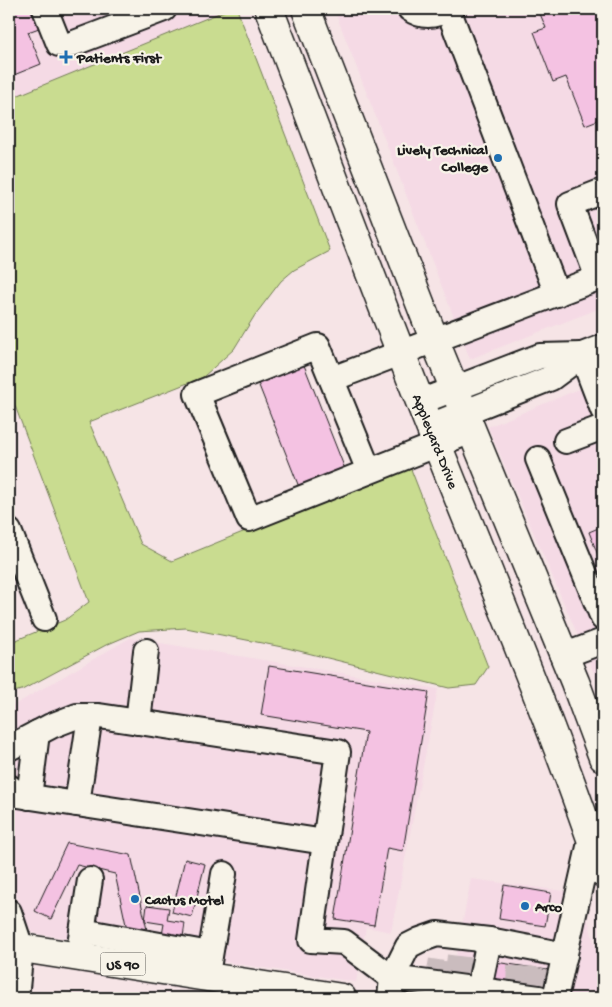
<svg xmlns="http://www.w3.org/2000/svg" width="612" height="1007" font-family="'Gochi Hand',sans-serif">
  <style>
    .built { fill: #f5dae5 }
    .green { fill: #c9dc90; stroke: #727c56 }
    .building { fill: #f4c2e2; stroke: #1c1c1c }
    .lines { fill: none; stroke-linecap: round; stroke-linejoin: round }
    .minor-tunnel { stroke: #cabcbe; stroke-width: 24; stroke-dasharray: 24 12; stroke-linecap: butt }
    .minor-casing { stroke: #1c1c1c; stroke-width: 28 }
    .major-casing { stroke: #1c1c1c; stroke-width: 31 }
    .minor { stroke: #f7f3e8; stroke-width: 24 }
    .major { stroke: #f7f3e8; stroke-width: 28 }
    .poi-dot { fill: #1f6fb2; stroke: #f7f3e8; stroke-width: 2 }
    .labels { text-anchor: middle; stroke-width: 4.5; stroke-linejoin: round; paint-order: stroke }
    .shield { fill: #f7f3e8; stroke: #5e5c59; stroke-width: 1 }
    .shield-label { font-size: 14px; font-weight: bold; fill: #1c1c1c }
    .poi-label { font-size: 15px; font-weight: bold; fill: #1c1c1c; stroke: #f7f3e8; text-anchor: start }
    .street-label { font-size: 15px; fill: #1c1c1c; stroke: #f7f3e8 }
  </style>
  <rect width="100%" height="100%" fill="#f6e4e6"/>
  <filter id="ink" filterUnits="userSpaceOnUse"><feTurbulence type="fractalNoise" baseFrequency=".02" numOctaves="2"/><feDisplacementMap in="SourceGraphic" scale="10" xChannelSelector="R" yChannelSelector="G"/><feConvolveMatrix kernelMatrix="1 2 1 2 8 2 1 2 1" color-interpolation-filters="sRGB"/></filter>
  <g filter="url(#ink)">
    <g class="built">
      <path d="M9,9H235L9,102Z"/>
      <path d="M334,9H603V307L470,359Z"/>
      <path d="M603,379V694L488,427Z"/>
      <path d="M130,638L438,689L391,932L366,927L356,982L33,933L27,924L9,874V708Z"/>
      <path d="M471,879L564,891L583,902L603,975V995L602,998H448Z"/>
    </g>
    <path class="green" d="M229,9H237L330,251L294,270L281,281L255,315L234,349L203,377L89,422L141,544L172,561L409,464L488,667L476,685L449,688L287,648L186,628L139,631L106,645L22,690L9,693V643L65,620L89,602L9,390V99Z"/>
    <g class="building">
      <path d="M9,9H31L39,28L28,32L41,64L9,77Z"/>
      <path d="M538,9H603V118L585,125L566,77L553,82L534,32L546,28Z"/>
      <path d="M302,360L345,469L299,487L256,378Z"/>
      <path d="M603,526V568L589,532Z"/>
      <path d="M269,666L429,692L403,851L387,848L374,925L335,919L366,732L261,715Z"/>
      <path d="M67,843L131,855L147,930L128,934L115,874L77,865L51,919L35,911Z"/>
      <path d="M185,859L205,864L192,917L172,912Z"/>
      <path d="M504,885L551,893L545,926L499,919Z"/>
      <path d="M147,905L169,908L167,920L185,923L183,937L162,935L164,924L145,921Z"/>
      <path d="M495,962L554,971L552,989L492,980Z"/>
    </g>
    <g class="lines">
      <g class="minor-tunnel">
        <path d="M457,973L459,956"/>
        <path d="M437,984L442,953"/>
        <path d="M518,984L519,966"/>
        <path d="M537,987L542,969"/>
      </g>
      <defs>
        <g id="minor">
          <path d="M45,9L59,44L69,45L164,9"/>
          <path d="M410,9C421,17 435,17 446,9"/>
          <path d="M448,9L557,294"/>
          <path d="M598,278L570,204L603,191"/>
          <path d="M582,355L603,410"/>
          <path d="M332,379L603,276"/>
          <path d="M420,402L540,356L582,355"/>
          <path d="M430,426L551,378L582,355L603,347"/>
          <path d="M566,441L603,427"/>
          <path d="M538,459L603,618"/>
          <path d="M369,471L318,346L197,394L249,519L471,431"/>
          <path d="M9,531L44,619"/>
          <path d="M563,656L603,641"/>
          <path d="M138,722L146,651"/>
          <path d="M9,748L51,726L77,716H99L338,752L311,940L344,942L392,978L539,998"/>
          <path d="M9,787L18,795L325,842"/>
          <path d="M29,797L37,733"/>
          <path d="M77,804L90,716"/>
          <path d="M9,912L21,948L16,998"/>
          <path d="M82,931L210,954"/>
          <path d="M80,945L90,880"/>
          <path d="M208,968L224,874"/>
          <path d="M390,998L392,978L408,946L420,940L437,934L489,940L565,955"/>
          <path d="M477,998L489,940"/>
          <path d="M555,998L591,838"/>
        </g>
        <g id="major">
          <path d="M269,9C325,155 380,302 438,447C495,589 554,729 603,873"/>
          <path d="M306,9L434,339L575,682L603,757"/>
          <path d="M9,946L342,998"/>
        </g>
      </defs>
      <use href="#minor" class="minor-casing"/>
      <use href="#major" class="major-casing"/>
      <use href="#minor" class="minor"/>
      <use href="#major" class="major"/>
    </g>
  </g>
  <g class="poi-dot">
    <path d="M63.5 49.5h5v5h5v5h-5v5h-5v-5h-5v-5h5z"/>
    <circle cx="498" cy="158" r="5"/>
    <circle cx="135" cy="899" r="5"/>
    <circle cx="525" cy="906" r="5"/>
  </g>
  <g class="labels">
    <rect class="shield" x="100.5" y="952.5" width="45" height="23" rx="4"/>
    <g class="shield-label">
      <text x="123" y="969">US 90</text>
    </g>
    <g class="poi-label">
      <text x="77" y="62">Patients First</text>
      <text x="488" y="154" text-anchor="end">Lively Technical<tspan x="488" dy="17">College</tspan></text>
      <text x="145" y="904">Cactus Motel</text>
      <text x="535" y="911">Arco</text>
    </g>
    <g class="street-label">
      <text transform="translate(436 441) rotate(68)" y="5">Appleyard Drive</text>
    </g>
  </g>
  <rect width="612" height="1007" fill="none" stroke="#f7f3e8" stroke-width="30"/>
  <rect x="15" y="15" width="582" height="977" fill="none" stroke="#1c1c1c" stroke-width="2" filter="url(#ink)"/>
</svg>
